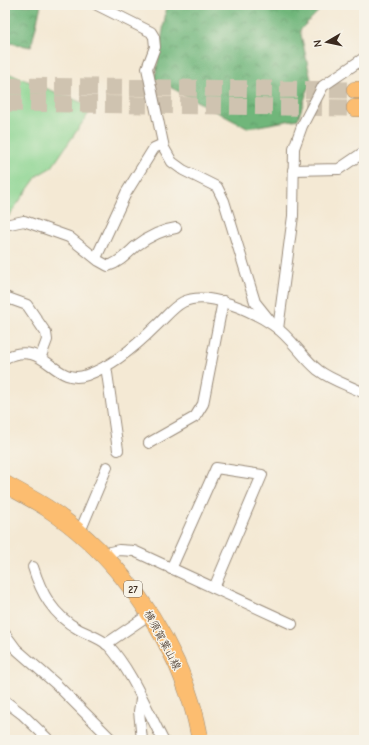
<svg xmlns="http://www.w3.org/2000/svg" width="369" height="745" font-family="'Comic Neue','Klee One',sans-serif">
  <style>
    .forest { fill: url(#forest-crowns); stroke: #55704c }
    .green { fill: #8ad490; stroke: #627f57 }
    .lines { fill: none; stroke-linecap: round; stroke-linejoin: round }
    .primary-tunnel { stroke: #cfc3b0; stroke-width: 17; stroke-dasharray: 17 8; stroke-linecap: butt }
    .minor-casing { stroke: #988a79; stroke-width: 12 }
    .primary-casing { stroke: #988a79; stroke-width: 18 }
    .minor { stroke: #fff; stroke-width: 10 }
    .primary { stroke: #fcbd6f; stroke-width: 17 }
    .labels { text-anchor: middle; stroke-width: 3; stroke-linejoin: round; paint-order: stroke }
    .shield { fill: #f7f3e8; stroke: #73665b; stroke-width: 1 }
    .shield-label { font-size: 10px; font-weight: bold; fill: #3b2a1e }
    .street-label { font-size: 11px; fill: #3b2a1e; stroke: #f7f3e8 }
  </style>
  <defs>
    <pattern id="forest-crowns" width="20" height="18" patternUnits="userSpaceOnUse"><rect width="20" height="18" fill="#6fb67a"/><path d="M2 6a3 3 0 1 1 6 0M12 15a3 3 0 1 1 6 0" fill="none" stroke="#5c9463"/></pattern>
  </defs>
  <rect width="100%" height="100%" fill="#f7f3e8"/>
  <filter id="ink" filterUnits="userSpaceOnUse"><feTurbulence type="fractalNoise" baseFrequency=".025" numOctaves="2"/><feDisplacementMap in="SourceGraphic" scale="8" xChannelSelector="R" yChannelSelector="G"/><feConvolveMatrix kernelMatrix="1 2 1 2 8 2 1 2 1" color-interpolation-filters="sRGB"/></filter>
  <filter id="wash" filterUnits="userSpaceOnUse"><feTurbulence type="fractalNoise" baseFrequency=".012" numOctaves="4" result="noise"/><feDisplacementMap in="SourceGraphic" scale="16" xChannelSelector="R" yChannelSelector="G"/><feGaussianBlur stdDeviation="0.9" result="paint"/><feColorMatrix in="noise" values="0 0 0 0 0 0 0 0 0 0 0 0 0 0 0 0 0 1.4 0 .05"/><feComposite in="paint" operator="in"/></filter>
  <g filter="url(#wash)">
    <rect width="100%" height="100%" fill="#f4e9d4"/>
    <g class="forest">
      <path d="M5,5H41L31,47L5,42Z"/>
      <path d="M167,5H281L282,8L289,5H325L300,30L311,80L298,119L247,128L155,79Z"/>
    </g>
    <path class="green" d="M5,72L93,107L52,167L38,175L8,217L5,216Z"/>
  </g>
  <g filter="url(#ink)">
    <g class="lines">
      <g class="primary-tunnel">
        <path d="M5,86L355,90"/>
        <path d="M5,103L355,108"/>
      </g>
      <defs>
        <g id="minor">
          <path d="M97,5L151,32L154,37L155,47L147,68L164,148L172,162L183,170L217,187L224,201L255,302L271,322"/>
          <path d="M293,170L339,169L364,152"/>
          <path d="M5,225L24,221L69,237L99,261L108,266C119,263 127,254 136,246C148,237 161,230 176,228"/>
          <path d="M96,258L126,193L154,148L163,144"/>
          <path d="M5,297L27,305L46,333L47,340L41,356"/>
          <path d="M278,329L293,216L294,148L302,126L323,86L364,58"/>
          <path d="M5,358C46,338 53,387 87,375C113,366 137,345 156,326C164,319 173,307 183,302C208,290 252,311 273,325C291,337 302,357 318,370C331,380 350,386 364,393"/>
          <path d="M106,366L118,450"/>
          <path d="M149,443L195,417L203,404L223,301"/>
          <path d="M79,534L107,467"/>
          <path d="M101,554L119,550L134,551L292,624"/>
          <path d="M33,567C41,593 53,615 78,629C87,634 100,638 108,645C132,671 146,708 163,740"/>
          <path d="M171,569L216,468L262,475L214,588"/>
          <path d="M5,634L16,649L56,684L112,740"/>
          <path d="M106,644L150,614"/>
          <path d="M141,699L139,711L142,740"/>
          <path d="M5,701L22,714L49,740"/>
        </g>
        <g id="primary">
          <path d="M355,90H364"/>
          <path d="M355,108H364"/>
          <path d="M5,484C19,492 33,499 47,508C103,545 148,601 176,662C187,687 196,713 200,740"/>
        </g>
      </defs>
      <use href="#minor" class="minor-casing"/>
      <use href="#primary" class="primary-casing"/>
      <use href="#minor" class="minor"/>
      <use href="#primary" class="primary"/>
    </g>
  </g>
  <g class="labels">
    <rect class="shield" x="124" y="581" width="18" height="16" rx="3"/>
    <g class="shield-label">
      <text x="133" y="593">27</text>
    </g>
    <g class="street-label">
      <text transform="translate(163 640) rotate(62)" y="4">横須賀葉山線</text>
    </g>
  </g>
  <rect width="369" height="745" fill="none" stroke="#f7f3e8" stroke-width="20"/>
  <g transform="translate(327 42) rotate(261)" stroke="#f7f3e8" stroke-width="3" paint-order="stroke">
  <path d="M0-3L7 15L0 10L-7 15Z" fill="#3b2a1e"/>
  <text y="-6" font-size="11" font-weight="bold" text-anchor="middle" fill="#3b2a1e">N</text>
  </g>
</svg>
